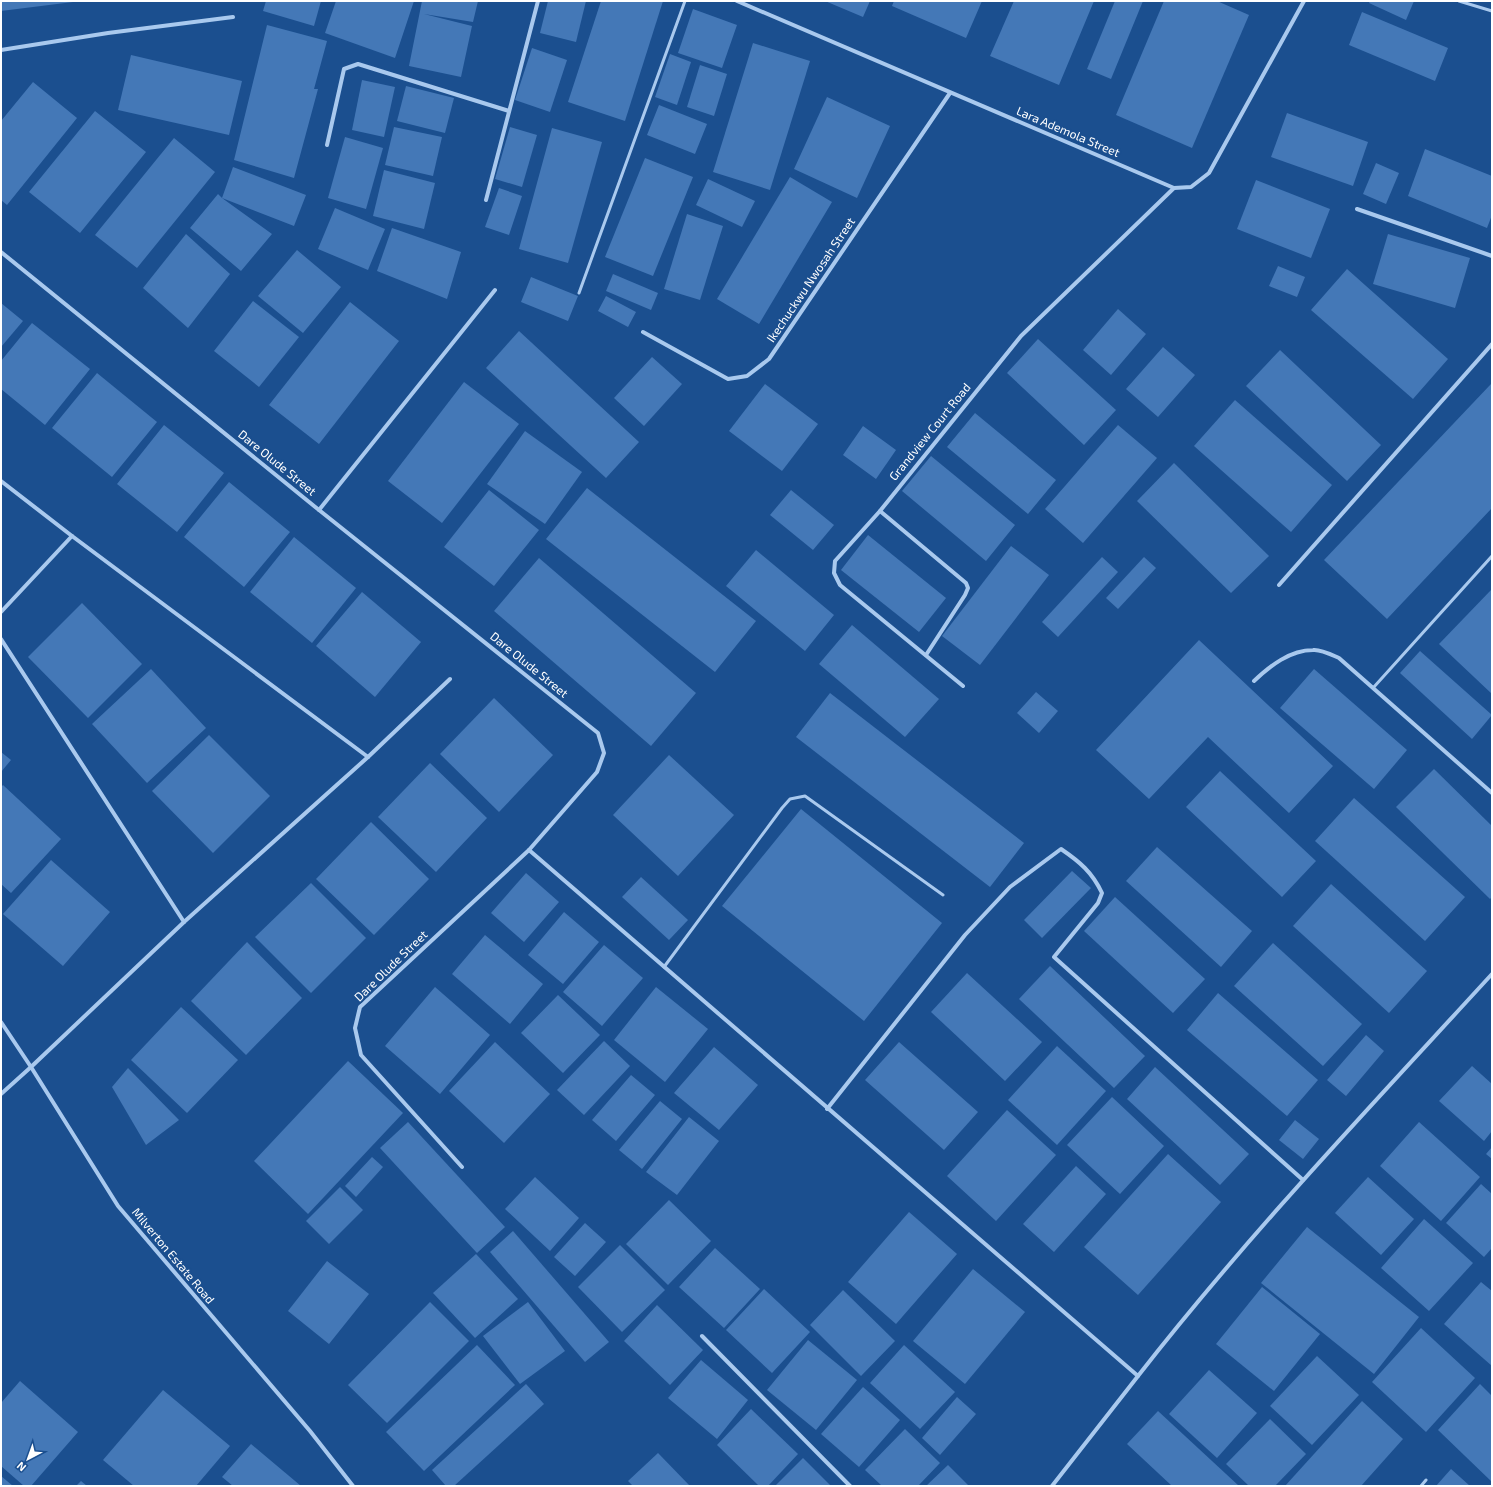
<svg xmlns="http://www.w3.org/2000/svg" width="1493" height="1487" font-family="'Exo 2',sans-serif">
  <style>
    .building { fill: #4478b7 }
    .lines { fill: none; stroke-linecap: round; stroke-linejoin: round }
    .lane { stroke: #a9c9ee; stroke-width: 3 }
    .street { stroke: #a9c9ee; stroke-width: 4 }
    .labels { text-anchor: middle; stroke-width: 4; stroke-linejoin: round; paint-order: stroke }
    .street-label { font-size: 12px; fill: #fff; stroke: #1b4f8f }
  </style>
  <rect width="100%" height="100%" fill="#1b4f8f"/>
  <g class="building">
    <path d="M1,1H73V2L1,11Z"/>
    <path d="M266,1H321L314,26L263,11Z"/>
    <path d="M336,1H414L395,58L325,33Z"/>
    <path d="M422,1H478L473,22L424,14L472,26L461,77L409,66Z"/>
    <path d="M548,1H586L576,42L540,33Z"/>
    <path d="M601,1H663L625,121L568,102Z"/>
    <path d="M825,1H870L863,17Z"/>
    <path d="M894,1H982L966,38L892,6Z"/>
    <path d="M1014,1H1094L1059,85L990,56Z"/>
    <path d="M1115,1H1143L1111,79L1087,69Z"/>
    <path d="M1164,1H1217L1249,15L1192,148L1116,115Z"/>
    <path d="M1370,1H1414L1406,20L1369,3Z"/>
    <path d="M693,9L737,25L722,68L678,53Z"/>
    <path d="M1362,12L1448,48L1435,81L1349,45Z"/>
    <path d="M267,25L327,41L314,89H318L294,178L234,160Z"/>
    <path d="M753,43L810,61L770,190L713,172Z"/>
    <path d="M532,48L567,60L550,112L515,100Z"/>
    <path d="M670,54L691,62L677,105L655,97Z"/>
    <path d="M131,55L242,81L229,135L118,110Z"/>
    <path d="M700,65L727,74L714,116L687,107Z"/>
    <path d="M362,80L395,87L384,137L352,130Z"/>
    <path d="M33,82L77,118L7,205L1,200V121Z"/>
    <path d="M406,86L454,98L445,133L397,121Z"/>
    <path d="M827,97L890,126L857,198L794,169Z"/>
    <path d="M659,105L707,124L695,154L647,135Z"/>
    <path d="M95,111L146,152L80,233L29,192Z"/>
    <path d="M1287,113L1368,142L1353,186L1271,157Z"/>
    <path d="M394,127L442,137L433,176L385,165Z"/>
    <path d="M510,127L537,135L522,187L495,179Z"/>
    <path d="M552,128L602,142L568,263L519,249Z"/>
    <path d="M345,137L383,148L366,209L328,198Z"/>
    <path d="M174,138L215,172L137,268L95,235Z"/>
    <path d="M1425,149L1492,176V215L1487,228L1408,196Z"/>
    <path d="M645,158L693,177L653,276L605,257Z"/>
    <path d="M1376,163L1399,173L1386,204L1363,194Z"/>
    <path d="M233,167L306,195L294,226L222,198L272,234L241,271L190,228L218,194L222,198Z"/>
    <path d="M384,170L435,183L424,229L373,216Z"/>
    <path d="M790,177L832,202L759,324L717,299Z"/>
    <path d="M708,179L755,201L742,227L696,205Z"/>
    <path d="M1256,180L1330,209L1311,258L1237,229Z"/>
    <path d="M499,188L522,196L509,235L485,227Z"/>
    <path d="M335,208L385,229L368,270L318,249Z"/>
    <path d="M687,214L723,226L700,300L664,289Z"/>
    <path d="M392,228L461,252L447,299L377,271Z"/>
    <path d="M186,234L230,274L188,328L143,288Z"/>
    <path d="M1388,234L1470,258L1455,308L1373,284Z"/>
    <path d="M297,250L341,287L303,333L258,296Z"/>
    <path d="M1278,266L1305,277L1297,297L1269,286Z"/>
    <path d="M1347,269L1448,359L1413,399L1311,310Z"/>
    <path d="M613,274L658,293L651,310L606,291Z"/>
    <path d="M531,277L578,296L568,321L521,302Z"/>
    <path d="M606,296L636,312L628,327L598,311Z"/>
    <path d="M253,301L299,337L259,387L214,351Z"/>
    <path d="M350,302L399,341L319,444L269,405Z"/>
    <path d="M1,303L23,321L1,347Z"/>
    <path d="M1118,309L1146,334L1111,375L1083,350Z"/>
    <path d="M32,323L90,369L45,425L1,389V361Z"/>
    <path d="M519,331L639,442L606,478L486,368Z"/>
    <path d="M1038,339L1116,410L1084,445L1007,373Z"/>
    <path d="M1163,347L1195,375L1158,417L1126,389Z"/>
    <path d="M1280,350L1381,445L1347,481L1246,386Z"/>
    <path d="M652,357L682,384L644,426L614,398Z"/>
    <path d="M97,373L157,422L112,477L52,428Z"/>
    <path d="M464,382L519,424L442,523L388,481Z"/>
    <path d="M765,384L818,424L782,471L729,431Z"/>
    <path d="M1491,384L1492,386V508L1387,619L1324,560Z"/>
    <path d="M1235,400L1332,485L1291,532L1194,446Z"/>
    <path d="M975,413L1056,480L1028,514L947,447Z"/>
    <path d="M164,425L224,473L177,532L117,484Z"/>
    <path d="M1118,425L1157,458L1083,543L1045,509Z"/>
    <path d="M863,426L896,450L876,479L843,455Z"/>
    <path d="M525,431L582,472L545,524L487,484Z"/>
    <path d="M931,456L1015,525L986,561L902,491Z"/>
    <path d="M1174,463L1269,556L1231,593L1137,501Z"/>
    <path d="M229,482L290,532L244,587L184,537Z"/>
    <path d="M587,488L756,621L715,672L546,539Z"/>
    <path d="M489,490L539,530L494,586L444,547Z"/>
    <path d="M791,490L834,525L813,550L770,515Z"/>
    <path d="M868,535L946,598L919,632L841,570Z"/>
    <path d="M294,537L356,588L312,643L250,592Z"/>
    <path d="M1011,546L1049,575L980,665L942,636Z"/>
    <path d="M756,550L834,615L805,651L726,586Z"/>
    <path d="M1102,557L1118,572L1058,637L1042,622Z"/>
    <path d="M1144,557L1156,568L1118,609L1106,598Z"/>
    <path d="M539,558L696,693L651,746L494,611Z"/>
    <path d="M1492,589V694L1439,644Z"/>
    <path d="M362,592L421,642L375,697L316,646Z"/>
    <path d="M82,603L142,664L88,718L28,657Z"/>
    <path d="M852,625L939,699L905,737L819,664Z"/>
    <path d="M1199,640L1333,766L1289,813L1208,737L1149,799L1096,750Z"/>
    <path d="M1420,651L1492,715L1472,739L1400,673Z"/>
    <path d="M151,669L206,728L147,783L92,724Z"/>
    <path d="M1314,669L1407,750L1374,789L1280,708Z"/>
    <path d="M1036,692L1058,711L1039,733L1017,713Z"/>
    <path d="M830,693L1024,843L990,887L796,737Z"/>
    <path d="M494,698L553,755L499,812L440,754Z"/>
    <path d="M209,735L270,796L213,853L152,791Z"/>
    <path d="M1,752L11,760L1,772Z"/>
    <path d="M669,755L734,815L678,876L613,815Z"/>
    <path d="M430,763L487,818L436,872L378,817Z"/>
    <path d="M1434,769L1492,826V897L1490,899L1396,807Z"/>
    <path d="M1220,771L1316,861L1282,897L1186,807Z"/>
    <path d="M3,785L61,839L11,893L1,884V787Z"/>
    <path d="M1354,798L1465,897L1425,941L1315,841Z"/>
    <path d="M801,809L942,923L864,1021L722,906Z"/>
    <path d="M371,822L429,879L374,935L316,879Z"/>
    <path d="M1157,847L1252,931L1221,967L1126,881Z"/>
    <path d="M51,860L110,912L63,966L3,914Z"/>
    <path d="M1072,871L1091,888L1042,938L1024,920Z"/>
    <path d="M526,873L559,902L524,942L491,913Z"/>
    <path d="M641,877L688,920L669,940L622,897Z"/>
    <path d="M311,883L366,938L311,993L255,937Z"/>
    <path d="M1331,884L1427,971L1389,1013L1293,926Z"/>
    <path d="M1115,897L1205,979L1173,1013L1084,931Z"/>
    <path d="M564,912L599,942L563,984L528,955Z"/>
    <path d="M485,935L543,984L510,1024L452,974Z"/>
    <path d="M247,942L302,998L246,1055L191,1001Z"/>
    <path d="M1273,943L1362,1024L1323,1066L1234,986Z"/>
    <path d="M604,945L643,978L602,1026L563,992Z"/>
    <path d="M1050,966L1145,1056L1114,1088L1019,999Z"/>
    <path d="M967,973L1042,1042L1005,1081L931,1012Z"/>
    <path d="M435,987L490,1035L440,1094L385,1046Z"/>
    <path d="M656,987L708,1029L665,1082L614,1040Z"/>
    <path d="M1218,993L1318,1080L1287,1116L1187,1030Z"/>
    <path d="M558,995L600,1035L563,1073L521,1033Z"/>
    <path d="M181,1007L238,1060L187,1113L131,1060Z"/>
    <path d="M1366,1035L1384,1051L1346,1096L1327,1080Z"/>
    <path d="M604,1041L630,1066L584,1115L557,1090Z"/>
    <path d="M495,1042L550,1094L504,1143L449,1091Z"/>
    <path d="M899,1042L978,1112L944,1150L865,1080Z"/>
    <path d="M1057,1046L1106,1091L1057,1145L1008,1100Z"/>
    <path d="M714,1047L758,1085L719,1130L674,1093Z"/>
    <path d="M348,1061L403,1113L308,1214L254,1161Z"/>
    <path d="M1472,1066L1492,1084V1131L1484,1141L1439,1101Z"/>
    <path d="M1155,1067L1249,1154L1220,1185L1127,1099Z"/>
    <path d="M128,1068L179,1120L146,1145L112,1087Z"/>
    <path d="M631,1075L655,1095L616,1141L592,1120Z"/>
    <path d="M1112,1097L1164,1146L1120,1194L1067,1145Z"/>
    <path d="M660,1101L682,1119L642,1169L619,1150Z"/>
    <path d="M1007,1110L1056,1155L996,1221L947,1176Z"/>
    <path d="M689,1117L719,1141L677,1195L646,1172Z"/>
    <path d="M1295,1120L1319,1139L1303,1159L1279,1140Z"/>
    <path d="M408,1122L505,1227L477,1253L380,1148Z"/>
    <path d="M1419,1122L1480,1177L1441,1221L1380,1166Z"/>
    <path d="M1492,1147V1159L1486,1154Z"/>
    <path d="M1168,1154L1221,1202L1138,1295L1084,1247Z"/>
    <path d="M372,1157L383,1167L356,1197L345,1186Z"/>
    <path d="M1076,1166L1106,1194L1054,1252L1023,1224Z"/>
    <path d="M535,1177L579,1218L550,1251L505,1209Z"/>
    <path d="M1368,1177L1414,1219L1381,1255L1335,1213Z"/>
    <path d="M1481,1184L1492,1194V1248L1484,1257L1446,1223Z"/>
    <path d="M340,1187L363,1210L329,1244L306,1221Z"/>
    <path d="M669,1200L711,1241L668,1285L626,1244Z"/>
    <path d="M909,1212L957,1254L896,1324L848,1282Z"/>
    <path d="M1424,1219L1473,1263L1429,1311L1381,1268Z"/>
    <path d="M585,1223L606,1242L575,1276L554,1257Z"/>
    <path d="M1307,1227L1419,1317L1374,1374L1261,1283Z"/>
    <path d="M513,1231L609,1342L585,1362L490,1252Z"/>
    <path d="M620,1245L665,1290L622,1332L578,1287Z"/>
    <path d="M715,1248L760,1289L724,1328L679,1287Z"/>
    <path d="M476,1254L518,1299L475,1338L433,1293Z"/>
    <path d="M327,1261L369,1294L329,1344L288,1311Z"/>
    <path d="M973,1269L1025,1312L965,1384L913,1341Z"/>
    <path d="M1481,1282L1492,1291V1366L1444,1324Z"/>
    <path d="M1262,1287L1320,1334L1274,1391L1216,1344Z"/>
    <path d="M764,1289L810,1332L772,1373L726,1330Z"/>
    <path d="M843,1290L895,1341L861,1376L810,1325Z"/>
    <path d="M430,1302L469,1341L387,1423L348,1385Z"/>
    <path d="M528,1302L565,1351L520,1384L483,1336Z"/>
    <path d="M657,1305L703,1350L670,1385L624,1341Z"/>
    <path d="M1421,1328L1475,1378L1426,1432L1372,1382Z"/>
    <path d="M808,1340L857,1380L816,1430L767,1390Z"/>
    <path d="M477,1345L515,1385L424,1471L386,1432Z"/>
    <path d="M904,1345L955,1392L920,1429L870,1383Z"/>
    <path d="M1317,1356L1359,1395L1312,1445L1270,1406Z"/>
    <path d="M701,1360L748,1400L717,1439L668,1398Z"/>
    <path d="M1209,1370L1257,1413L1217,1458L1169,1414Z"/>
    <path d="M20,1381L78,1432L31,1486H24L1,1466V1403Z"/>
    <path d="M526,1384L544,1404L454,1486H446L432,1470Z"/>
    <path d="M1480,1384L1492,1396V1482L1438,1430Z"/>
    <path d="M863,1387L900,1420L859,1467L821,1434Z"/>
    <path d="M163,1390L230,1446L196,1486H134L103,1460Z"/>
    <path d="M957,1397L976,1414L940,1455L922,1438Z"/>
    <path d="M1362,1401L1403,1439L1361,1486H1285Z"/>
    <path d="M751,1409L798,1454L768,1486H759L717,1445Z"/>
    <path d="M1158,1411L1239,1486H1172L1127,1444Z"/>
    <path d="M1270,1419L1306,1454L1275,1486H1249L1226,1464Z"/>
    <path d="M905,1429L940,1463L918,1486H882L865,1470Z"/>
    <path d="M251,1444L301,1486H233L222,1477Z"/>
    <path d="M658,1453L690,1486H633L628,1481Z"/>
    <path d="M803,1458L831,1486H775Z"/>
    <path d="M948,1465L969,1486H926Z"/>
    <path d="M1451,1469L1470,1486H1436Z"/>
    <path d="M1,1476L13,1486H1Z"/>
    <path d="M81,1481L87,1486H76Z"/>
  </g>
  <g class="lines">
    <g class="lane">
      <path d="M1459,1L1492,11"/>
      <path d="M579,293L685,1"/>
      <path d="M1373,688L1492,556"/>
      <path d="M664,967L782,808L790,799L805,796L943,895"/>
      <path d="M1421,1486L1426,1480"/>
    </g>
    <g class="street">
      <path d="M737,1L1174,188L1191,187L1209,173L1304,1"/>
      <path d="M1,50L108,33L233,17"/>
      <path d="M327,145L344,69L358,64L509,111"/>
      <path d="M486,200L538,1"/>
      <path d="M1357,209L1492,256"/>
      <path d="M1,252L319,510L598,733L604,753L597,772L529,850L360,1007L355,1028L361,1055L462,1167"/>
      <path d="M643,332L728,379L747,376L769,359L950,93"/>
      <path d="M1,481L72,536L368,757"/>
      <path d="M319,510L495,290"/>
      <path d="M880,511L966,583L968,588L965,595L926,655"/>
      <path d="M1279,585L1492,344"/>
      <path d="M1,612L72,536"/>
      <path d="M1,639L184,922"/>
      <path d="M1254,681C1270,666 1290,650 1313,650C1321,649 1332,655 1339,658L1492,793"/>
      <path d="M963,686L840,585L834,573L835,561L880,511L1021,336L1174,188"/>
      <path d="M529,850L1138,1376C1248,1235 1371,1106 1492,974"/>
      <path d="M1,1022L31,1067L118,1206L310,1431L353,1486"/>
      <path d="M1,1094L31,1067L184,922L368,757L450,679"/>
      <path d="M827,1109L965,935L1010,887L1061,849C1080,862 1092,872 1102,893L1098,903L1054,957L1303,1180"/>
      <path d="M702,1336L850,1486"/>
      <path d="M1052,1486L1138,1376"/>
    </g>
  </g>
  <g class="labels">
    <g class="street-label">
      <text transform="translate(1068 132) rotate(23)" y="4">Lara Ademola Street</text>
      <text transform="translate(811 280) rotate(-56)" y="4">Ikechuckwu Nwosah Street</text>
      <text transform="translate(930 432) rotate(-51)" y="4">Grandview Court Road</text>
      <text transform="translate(277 463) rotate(39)" y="4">Dare Olude Street</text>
      <text transform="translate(529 665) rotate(39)" y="4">Dare Olude Street</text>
      <text transform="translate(391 966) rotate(-44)" y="4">Dare Olude Street</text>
      <text transform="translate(173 1256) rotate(50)" y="4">Milverton Estate Road</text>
    </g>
  </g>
  <rect width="1493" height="1487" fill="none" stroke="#ffffff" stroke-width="4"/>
  <g transform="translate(28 1459) rotate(221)" stroke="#1b4f8f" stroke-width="3" paint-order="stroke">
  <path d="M0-3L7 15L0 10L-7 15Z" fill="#ffffff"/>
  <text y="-6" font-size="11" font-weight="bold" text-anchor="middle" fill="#ffffff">N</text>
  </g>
</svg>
